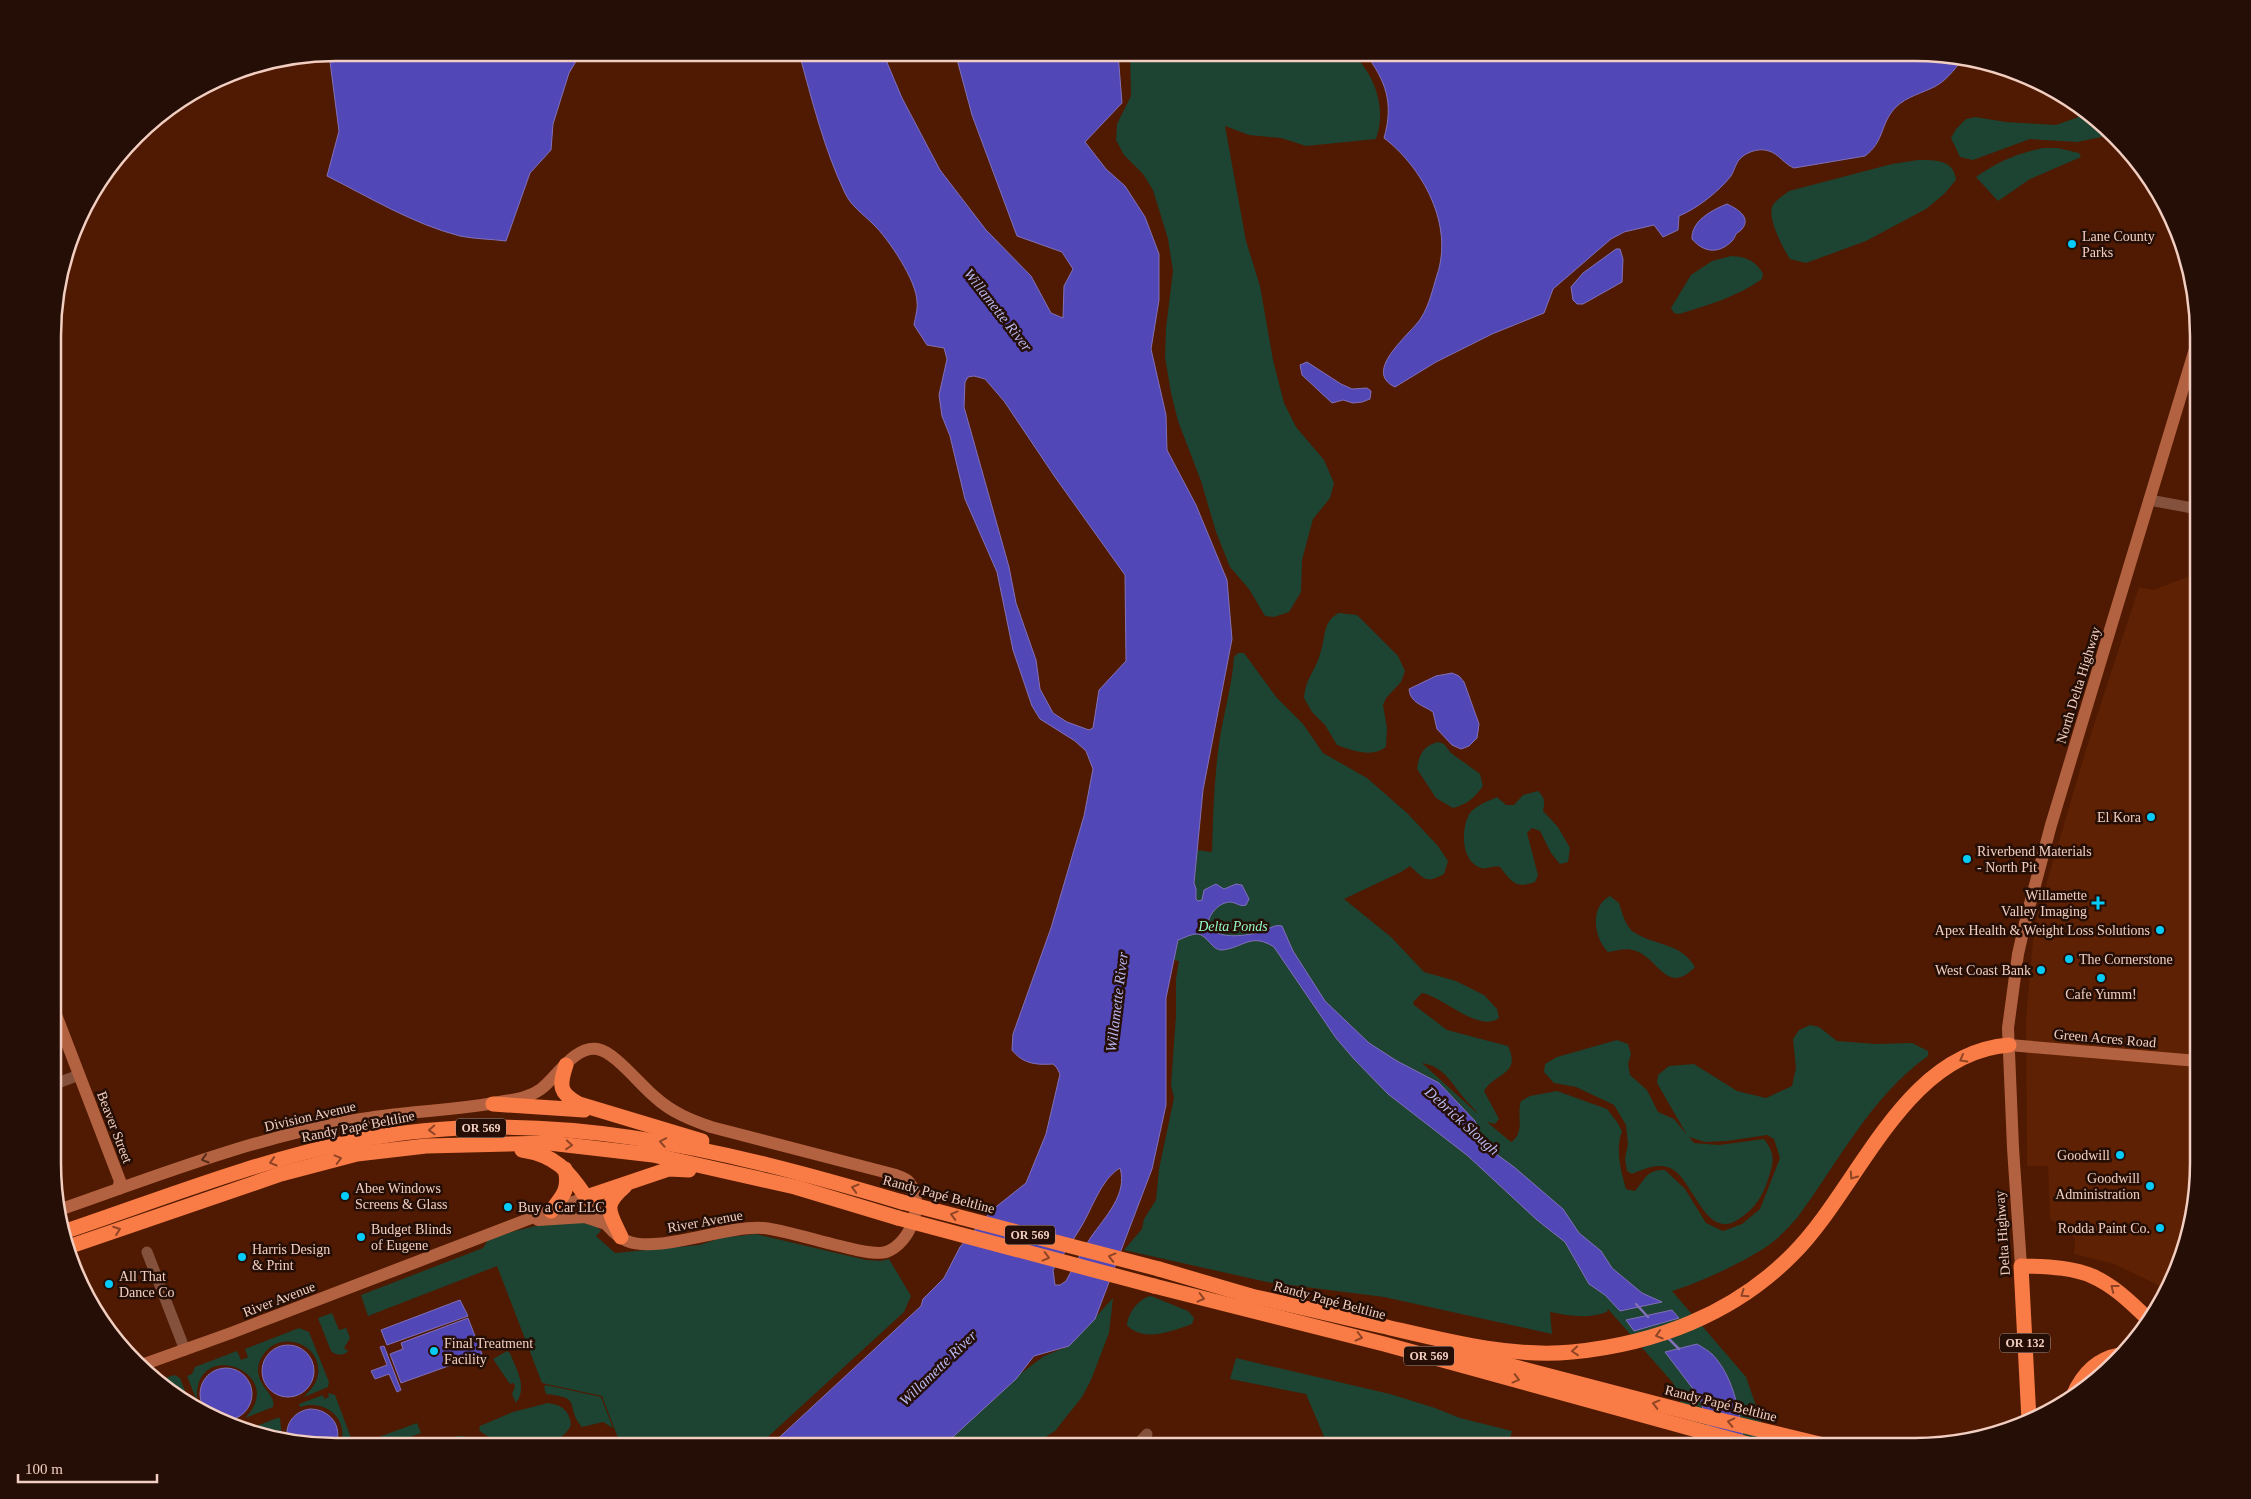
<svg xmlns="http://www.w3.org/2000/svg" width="2251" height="1499" font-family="Georgia,serif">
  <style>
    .built { fill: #5e2103 }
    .green { fill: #1d4332; fill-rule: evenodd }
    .water { fill: #5247b6; stroke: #8270b9; fill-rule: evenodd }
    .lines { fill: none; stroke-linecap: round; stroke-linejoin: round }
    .stream { stroke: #8270b9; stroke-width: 2.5 }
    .street { stroke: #84513c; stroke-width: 11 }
    .secondary { stroke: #b36241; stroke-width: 12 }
    .highway { stroke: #f97b45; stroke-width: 15 }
    .highway-bridge { stroke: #f97b45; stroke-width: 15 }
    .oneway { stroke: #8f4425 }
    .oneway2 { stroke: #572b1a }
    .poi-dot { fill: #05cbf9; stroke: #250e05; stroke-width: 2 }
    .labels { text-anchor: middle; stroke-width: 5; stroke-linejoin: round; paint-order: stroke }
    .shield { fill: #250e05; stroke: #b49489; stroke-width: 1 }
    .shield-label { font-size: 12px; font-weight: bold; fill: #f1cec1 }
    .poi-label { font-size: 14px; fill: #f1cec1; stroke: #250e05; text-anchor: start }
    .street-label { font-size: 14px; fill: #f1cec1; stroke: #250e05 }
    .park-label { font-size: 14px; font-style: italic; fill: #92f9c8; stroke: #250e05 }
    .water-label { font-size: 15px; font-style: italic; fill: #b6b8f1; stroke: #250e05 }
    .rim { fill: none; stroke: #f1cec1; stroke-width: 2.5 }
  </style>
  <rect width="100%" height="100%" fill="#4f1a01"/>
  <path class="built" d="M2198,573V1181L2184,1253L2166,1289L2114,1264L2074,1254L2075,1238L2062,1232L2050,1218L2048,1166H2027L2026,1018L2033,942L2038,912L2088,743L2139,587L2153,590Z"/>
  <g class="green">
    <path d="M1130,53H1352C1375,75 1387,108 1376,139L1306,146L1281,138L1249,135L1225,126L1246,241L1260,286L1273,360L1284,403L1296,427L1324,460L1334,483L1330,498L1313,519L1302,560L1301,592L1289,612L1274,617L1265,616L1249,589L1230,567L1216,532L1201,481L1178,421L1171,393L1165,357L1166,328L1173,271L1168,239L1153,190L1143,174L1124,155L1116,140L1117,124L1131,96Z"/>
    <path d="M2087,114L2111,135L2077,142L2030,139L1973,160L1960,157L1951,138L1956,129L1966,119L1975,117L2006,122L2056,125Z"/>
    <path d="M2043,148H2058L2079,153L2081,157L2030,179L1998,201L1976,177C1997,162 2018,153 2043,148Z"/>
    <path d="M1918,160C1934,160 1954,159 1956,180L1944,194L1926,209L1866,241L1806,263L1790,259C1783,248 1768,220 1772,207C1775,200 1783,196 1789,191L1892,164Z"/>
    <path d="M1731,256C1747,257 1754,260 1763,273L1762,279C1737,297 1708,305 1679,314L1674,313L1671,308L1691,275L1712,261Z"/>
    <path d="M1339,613L1357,615L1398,656L1405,671L1401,682L1386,698L1383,705L1387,728L1386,747C1371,758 1354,751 1337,745L1325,725L1312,712L1304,698C1306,677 1315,672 1320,654C1326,638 1322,621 1339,613Z"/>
    <path d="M1238,653H1244L1277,698L1303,724L1323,753L1367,778L1407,813L1438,846L1448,861L1444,874C1426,884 1424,879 1410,866L1401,872L1344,899L1391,937L1424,972L1456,981L1484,995L1497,1009L1499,1018C1478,1033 1444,997 1422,993L1413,1002L1414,1005L1447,1030L1508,1046C1522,1075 1494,1073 1484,1091L1499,1119L1495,1124L1487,1122L1511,1142C1526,1132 1516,1114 1521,1101L1530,1096L1557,1091L1607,1109L1617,1122L1622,1131C1615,1150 1621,1171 1626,1189L1635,1191C1646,1178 1646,1170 1665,1170L1685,1189L1706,1223L1723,1231L1742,1224L1760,1209L1780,1158L1774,1139L1767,1135L1727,1141L1705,1142L1689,1137L1694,1143L1719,1145L1764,1139C1773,1151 1775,1158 1770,1173C1764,1194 1757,1207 1739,1219C1706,1242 1694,1181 1672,1169C1659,1162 1644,1169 1632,1174L1627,1171L1625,1159L1628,1144L1626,1125L1614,1105L1576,1087L1554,1083L1544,1072L1545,1064L1557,1057L1617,1040L1628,1044L1631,1054L1628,1064L1630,1075L1647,1090L1658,1112L1674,1119L1687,1135L1657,1083L1658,1075L1669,1066L1694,1064L1737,1091L1766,1098L1792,1086L1796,1068L1793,1039L1799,1030L1810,1025L1819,1027L1837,1041L1876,1044L1912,1043L1928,1051V1056C1871,1096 1838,1163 1797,1218C1787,1229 1776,1241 1763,1249C1739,1264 1699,1283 1672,1291L1746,1377L1770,1446H1698L1673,1383L1608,1309L1607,1312C1587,1319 1570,1316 1550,1312L1552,1334L1384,1297L1267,1282L1124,1250L1142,1229L1144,1219L1156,1200L1159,1169L1174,1098L1171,1085L1176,1016V979L1179,961L1174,960L1197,850L1212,852C1213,816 1214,780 1219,744C1223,715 1232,687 1234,657ZM1422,1063C1445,1067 1450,1082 1464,1098C1469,1104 1474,1108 1478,1114Z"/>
    <path d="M1438,742L1444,744L1451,753L1480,774L1483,786C1474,798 1468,804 1453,808L1436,798L1417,769C1419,755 1423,746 1438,742Z"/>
    <path d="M1538,791C1545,798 1545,802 1543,811L1558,827L1570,848L1568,862L1560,864L1551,853L1540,831L1532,828L1527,833L1538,875L1535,882C1515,889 1512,882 1500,867C1493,865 1486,870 1481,868C1460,861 1461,827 1470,813C1476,805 1489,801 1497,797L1506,805H1514L1523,795Z"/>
    <path d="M1610,896L1619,903C1622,913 1626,928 1635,933C1657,946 1681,943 1695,967C1667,996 1659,959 1636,951C1626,947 1618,951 1608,952C1594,938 1589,907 1610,896Z"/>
    <path d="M578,1221L597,1227L601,1231L596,1236L615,1253L699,1245L721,1238L756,1234L866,1260L881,1261L889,1259L911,1296L904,1312L758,1446H621L602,1396L542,1383L497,1266L368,1316L361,1295L483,1248L488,1240C517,1229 547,1222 578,1221Z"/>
    <path d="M1151,1296L1188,1311L1194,1318L1192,1324C1172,1331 1143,1343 1127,1325C1128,1313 1139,1298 1151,1296Z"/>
    <path d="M1113,1298L1109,1333L1091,1380L1082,1397L1055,1431L1031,1446H943L1020,1374L1044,1356L1069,1346Z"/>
    <path d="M332,1313L339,1330L346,1328L350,1338L344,1348L348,1351C344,1356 336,1356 331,1351L318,1318Z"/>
    <path d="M299,1328L309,1332L329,1382L328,1387L304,1397C308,1392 314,1387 317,1379C327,1346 281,1327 263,1355C246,1381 278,1393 273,1407L245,1418C290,1372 192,1335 197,1401L187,1376L192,1374L195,1367L237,1351L241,1360L248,1357L245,1349Z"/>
    <path d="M507,1351L510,1353C516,1369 528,1387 516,1403L512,1394L515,1387L514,1383L510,1384L493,1359Z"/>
    <path d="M1236,1358L1390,1394L1435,1408L1460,1418L1512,1431L1508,1446H1328L1306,1394L1230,1379Z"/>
    <path d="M174,1375L180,1378L190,1404C182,1391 168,1390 157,1381Z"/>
    <path d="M546,1385L601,1397L613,1428L603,1422L582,1427C564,1405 584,1398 546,1394L544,1387Z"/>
    <path d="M328,1393L335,1395L354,1446H340C351,1420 325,1398 300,1407L299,1404L323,1395L324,1399L329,1397Z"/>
    <path d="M548,1403C562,1405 569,1410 571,1425C556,1456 501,1450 479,1430L480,1426L513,1412Z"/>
    <path d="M277,1418H280L282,1438L270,1436L258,1428L259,1425Z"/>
    <path d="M417,1423L421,1433L400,1441L397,1446H369L367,1444L368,1441Z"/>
    <path d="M458,1436H463L487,1446H431Z"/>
  </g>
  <g class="water">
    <path d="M337,53H581L569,73L553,124L551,150L530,173L506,241C491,239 474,239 460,236C413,224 369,197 327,176L339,131L329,54Z"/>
    <path d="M799,53H883L902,98L940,170L986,230L1031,276L1051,313L1063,318L1064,286L1073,269L1062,252L1017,236L972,115L958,63L957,53H1118L1122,103L1085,142L1106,169L1125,186L1145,217L1159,254V300L1151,349L1166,415L1167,450L1196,505L1227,580L1232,639L1203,790L1194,883L1196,889V899L1198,901L1202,900L1204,890L1216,884L1224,889L1236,884L1242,885L1249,899L1246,905C1240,907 1237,903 1231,902C1218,902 1207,916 1208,927C1220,940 1247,936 1263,931C1270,929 1274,924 1282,926L1293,951L1325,1001L1369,1043L1397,1061L1439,1083L1475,1121L1484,1145L1514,1167L1563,1209L1579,1233L1601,1251L1612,1268L1642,1293L1662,1302L1620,1311L1605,1295L1589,1284L1565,1242L1537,1220L1468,1156L1388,1094L1354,1059L1336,1038L1274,947C1251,932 1243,948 1222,950C1212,951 1207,934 1197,934C1191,934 1184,938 1178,940L1166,998V1105L1152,1169L1095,1319L1069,1346L1034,1356L1016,1379L943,1446H770L921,1306L923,1299L944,1278L960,1247L992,1210L1026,1183L1046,1134L1060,1074L1057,1068L1053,1064C1036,1065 1023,1064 1012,1050L1013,1034L1051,928L1084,816L1093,769L1086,751L1075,741L1040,719L1032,706L1013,650L997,572L965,499L950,436L942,416L939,395L947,359L944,348L927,345L914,325C915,318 918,309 917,302C917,281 888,238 873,224C863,214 851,206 845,193C824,149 812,100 799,53ZM974,376L985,379L1004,401L1055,477L1125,575L1126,661L1099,690L1093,728L1089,730L1067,722L1053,713L1040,689L1036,660L1016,603L1009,567L964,407L965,382L968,377ZM1120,1168C1128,1194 1105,1217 1091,1237C1082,1251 1074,1266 1066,1281L1060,1285H1055L1053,1270C1062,1256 1072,1242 1081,1227C1092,1209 1101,1179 1120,1168Z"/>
    <path d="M1365,53H1915L1962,60C1954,70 1946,81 1934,87C1922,93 1906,97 1896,107C1880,123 1885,141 1865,156L1794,168C1784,164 1779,154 1769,151C1760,148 1750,151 1743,156C1736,161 1735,169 1731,176C1718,192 1698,208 1679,216L1678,230L1663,237L1654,225L1624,232L1611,239L1553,289L1544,313L1492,334L1436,362L1395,387C1361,371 1412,333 1421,318C1429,306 1433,288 1437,275C1454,225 1423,168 1384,138C1394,103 1386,81 1365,53Z"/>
    <path d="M1727,204C1736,208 1752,217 1742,229C1741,231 1738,232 1736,234C1735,236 1734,239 1732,241C1718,255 1703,252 1692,239C1691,221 1712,210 1727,204Z"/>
    <path d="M1616,249H1620L1623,259L1622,282L1583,304H1577L1573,300L1571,287L1583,273Z"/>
    <path d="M1307,362L1341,384L1352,389L1367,388L1371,391L1370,399L1362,402L1353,403L1343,400L1332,403L1302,375L1300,365Z"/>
    <path d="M1452,673L1459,676L1464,682L1479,724L1477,738L1469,746L1461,749L1452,745L1437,729L1433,712C1423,705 1410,703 1409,689L1436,676Z"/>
    <path d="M460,1300L468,1316L387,1345L381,1330Z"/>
    <path d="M1672,1310L1679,1318L1634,1331L1626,1320Z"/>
    <path d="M468,1318L482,1354L401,1383L390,1354L403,1349L401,1343Z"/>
    <path d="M1697,1344C1702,1347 1709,1351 1713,1355C1735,1379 1740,1415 1744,1446H1713L1700,1398L1665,1352Z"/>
    <circle cx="288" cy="1371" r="26"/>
    <path d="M384,1346L401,1390L397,1392L389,1374L375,1379L371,1371L387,1365L380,1347Z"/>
    <circle cx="226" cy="1394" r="26"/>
    <path d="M310,1409C330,1409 344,1427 335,1446L287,1438C285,1423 295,1411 310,1409Z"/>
  </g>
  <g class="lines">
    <g class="stream">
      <path d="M1636,1304L1648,1317"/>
      <path d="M1667,1337L1679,1349"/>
    </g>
    <g class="street">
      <path d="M2149,500L2198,509"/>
      <path d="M55,1084L79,1075"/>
      <path d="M147,1252L185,1350"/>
      <path d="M1136,1446L1147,1434"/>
    </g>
    <g class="secondary">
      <path d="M55,1012L120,1181L118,1189"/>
      <path d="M2009,1045L2198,1061"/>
      <path d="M59,1210C156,1176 253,1138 355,1120C405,1111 456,1111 505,1101C518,1099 530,1097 541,1089C557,1077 574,1046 597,1049C614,1051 641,1086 655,1097C671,1112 691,1120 711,1127L896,1175C900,1177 906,1178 909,1182C926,1203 910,1244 886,1252C867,1258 791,1230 763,1228C726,1225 658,1254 627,1241C610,1234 597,1212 586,1197L231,1333L139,1366"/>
      <path d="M538,1220L585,1217L606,1224"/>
      <path d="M2021,1266L2013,1148L2008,1028L2018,954L2026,919L2051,825L2198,339"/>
    </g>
    <g class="highway">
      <path d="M566,1065C559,1086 559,1093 579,1104L702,1141"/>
      <path d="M493,1104L584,1110"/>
      <path d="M522,1150C555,1155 568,1170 586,1197L669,1169L689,1170"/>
      <path d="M551,1211C563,1196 570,1189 565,1169"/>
      <path d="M66,1231C161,1199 256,1161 354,1141C541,1103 723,1149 902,1202"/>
      <path d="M621,1237C609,1211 602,1206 625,1186"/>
      <path d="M71,1246L281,1174L357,1154L426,1146L549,1143L653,1155L795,1187L898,1218"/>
      <path d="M1159,1269L1251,1296"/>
      <path d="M1154,1286L1384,1344L1755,1446"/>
      <path d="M1242,1294C1288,1304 1335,1315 1382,1326C1443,1340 1509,1358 1572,1352C1655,1344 1734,1314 1793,1254C1859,1188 1903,1053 2009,1045"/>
      <path d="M1447,1349L1703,1416L1828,1446"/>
      <path d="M2073,1396C2082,1375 2097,1359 2120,1355"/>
      <path d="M2029,1420L2021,1266C2088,1267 2102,1274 2150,1321"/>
    </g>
    <g class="highway-bridge">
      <path d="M902,1202L1159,1269"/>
      <path d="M898,1218L1154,1286"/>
    </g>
  </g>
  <defs><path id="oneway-chevron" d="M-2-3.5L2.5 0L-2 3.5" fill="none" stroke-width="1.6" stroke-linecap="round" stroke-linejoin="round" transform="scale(1.25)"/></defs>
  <g class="oneway">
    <use href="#oneway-chevron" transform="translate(1963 1059) rotate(150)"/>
    <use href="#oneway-chevron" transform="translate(432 1130) rotate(177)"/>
    <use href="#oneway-chevron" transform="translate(663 1142) rotate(-169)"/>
    <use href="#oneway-chevron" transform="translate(569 1145) rotate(5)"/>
    <use href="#oneway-chevron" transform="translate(338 1159) rotate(-15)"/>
    <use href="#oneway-chevron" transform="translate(273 1162) rotate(163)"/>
    <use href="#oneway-chevron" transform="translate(1853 1176) rotate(125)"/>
    <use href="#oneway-chevron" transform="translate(855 1188) rotate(-164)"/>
    <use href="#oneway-chevron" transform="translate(954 1215) rotate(-165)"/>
    <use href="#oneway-chevron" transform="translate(117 1230) rotate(-20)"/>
    <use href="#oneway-chevron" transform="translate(1046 1257) rotate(15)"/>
    <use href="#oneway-chevron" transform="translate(1112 1257) rotate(-165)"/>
    <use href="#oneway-chevron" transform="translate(2114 1288) rotate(-142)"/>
    <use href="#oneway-chevron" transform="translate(1744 1294) rotate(145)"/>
    <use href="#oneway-chevron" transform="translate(1201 1298) rotate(14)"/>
    <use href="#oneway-chevron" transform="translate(1659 1335) rotate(163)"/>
    <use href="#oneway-chevron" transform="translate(1359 1337) rotate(14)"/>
    <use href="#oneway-chevron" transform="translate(1575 1351) rotate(175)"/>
    <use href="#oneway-chevron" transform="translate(1516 1379) rotate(15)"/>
    <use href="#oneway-chevron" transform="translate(1656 1404) rotate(-165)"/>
    <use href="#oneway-chevron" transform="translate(1731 1422) rotate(-167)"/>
  </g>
  <use class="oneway2" href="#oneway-chevron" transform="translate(205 1159) rotate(163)"/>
  <g class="poi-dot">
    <circle cx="2072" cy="244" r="5"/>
    <circle cx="2151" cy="817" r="5"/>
    <circle cx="1967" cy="859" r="5"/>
    <path d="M2095.5 895.5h5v5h5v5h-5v5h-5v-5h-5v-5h5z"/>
    <circle cx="2160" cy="930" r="5"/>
    <circle cx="2069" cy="959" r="5"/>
    <circle cx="2041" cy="970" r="5"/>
    <circle cx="2101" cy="978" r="5"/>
    <circle cx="2120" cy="1155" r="5"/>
    <circle cx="2150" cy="1186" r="5"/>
    <circle cx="345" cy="1196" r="5"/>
    <circle cx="508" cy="1207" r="5"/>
    <circle cx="2160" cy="1228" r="5"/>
    <circle cx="361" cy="1237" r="5"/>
    <circle cx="242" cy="1257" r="5"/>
    <circle cx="109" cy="1284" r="5"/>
    <circle cx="434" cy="1351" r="5"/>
  </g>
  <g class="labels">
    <g class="shield">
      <rect x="456" y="1118.5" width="50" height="19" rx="4"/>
      <rect x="1005" y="1225.5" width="50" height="19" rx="4"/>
      <rect x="2000" y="1333.5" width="50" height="19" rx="4"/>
      <rect x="1404" y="1346.5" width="50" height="19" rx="4"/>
    </g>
    <g class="shield-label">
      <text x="481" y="1132">OR 569</text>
      <text x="1030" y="1239">OR 569</text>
      <text x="2025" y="1347">OR 132</text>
      <text x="1429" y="1360">OR 569</text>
    </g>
    <g class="poi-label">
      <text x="2082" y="241">Lane County<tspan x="2082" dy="16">Parks</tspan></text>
      <text x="2141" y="822" text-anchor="end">El Kora</text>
      <text x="1977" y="856">Riverbend Materials<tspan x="1977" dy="16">- North Pit</tspan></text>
      <text x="2087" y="900" text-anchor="end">Willamette<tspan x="2087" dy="16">Valley Imaging</tspan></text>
      <text x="2150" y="935" text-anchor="end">Apex Health &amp; Weight Loss Solutions</text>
      <text x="2079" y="964">The Cornerstone</text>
      <text x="2031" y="975" text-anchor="end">West Coast Bank</text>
      <text x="2101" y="999" text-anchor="middle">Cafe Yumm!</text>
      <text x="2110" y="1160" text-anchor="end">Goodwill</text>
      <text x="2140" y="1183" text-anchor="end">Goodwill<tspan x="2140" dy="16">Administration</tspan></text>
      <text x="355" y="1193">Abee Windows<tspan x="355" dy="16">Screens &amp; Glass</tspan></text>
      <text x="518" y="1212">Buy a Car LLC</text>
      <text x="2150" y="1233" text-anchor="end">Rodda Paint Co.</text>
      <text x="371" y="1234">Budget Blinds<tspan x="371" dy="16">of Eugene</tspan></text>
      <text x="252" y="1254">Harris Design<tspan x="252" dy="16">&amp; Print</tspan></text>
      <text x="119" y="1281">All That<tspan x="119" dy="16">Dance Co</tspan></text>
      <text x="444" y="1348">Final Treatment<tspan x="444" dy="16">Facility</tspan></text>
    </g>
    <g class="street-label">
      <text transform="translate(2078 685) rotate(-73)" y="5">North Delta Highway</text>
      <text transform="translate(2105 1038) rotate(5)" y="5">Green Acres Road</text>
      <text transform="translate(310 1116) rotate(-13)" y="5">Division Avenue</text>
      <text transform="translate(358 1126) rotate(-11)" y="5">Randy Papé Beltline</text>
      <text transform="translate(115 1127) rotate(69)" y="5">Beaver Street</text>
      <text transform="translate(939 1194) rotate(15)" y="5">Randy Papé Beltline</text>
      <text transform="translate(705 1221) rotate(-10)" y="5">River Avenue</text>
      <text transform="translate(2002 1233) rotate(-94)" y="5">Delta Highway</text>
      <text transform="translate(279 1299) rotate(-21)" y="5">River Avenue</text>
      <text transform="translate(1330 1300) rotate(15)" y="5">Randy Papé Beltline</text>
      <text transform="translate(1721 1403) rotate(14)" y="5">Randy Papé Beltline</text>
    </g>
    <g class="park-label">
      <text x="1233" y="931">Delta Ponds</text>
    </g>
    <g class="water-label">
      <text transform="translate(998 310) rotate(52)" y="5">Willamette River</text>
      <text transform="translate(1117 1002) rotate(-83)" y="5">Willamette River</text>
      <text transform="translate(1462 1121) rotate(42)" y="5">Debrick Slough</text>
      <text transform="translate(938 1368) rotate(-44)" y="5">Willamette River</text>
    </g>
  </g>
  <path d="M0 0H2251V1499H0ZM336 61H1915A275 275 0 0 1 2190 336V1163A275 275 0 0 1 1915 1438H336A275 275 0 0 1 61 1163V336A275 275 0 0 1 336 61Z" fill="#250e05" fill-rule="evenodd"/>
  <path class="rim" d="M336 61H1915A275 275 0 0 1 2190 336V1163A275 275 0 0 1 1915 1438H336A275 275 0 0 1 61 1163V336A275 275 0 0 1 336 61Z"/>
  <path d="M18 1474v8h139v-8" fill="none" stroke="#f1cec1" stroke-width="2.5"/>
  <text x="25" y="1474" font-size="15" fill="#f1cec1" stroke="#250e05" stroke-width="4" paint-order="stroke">100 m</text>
</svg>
